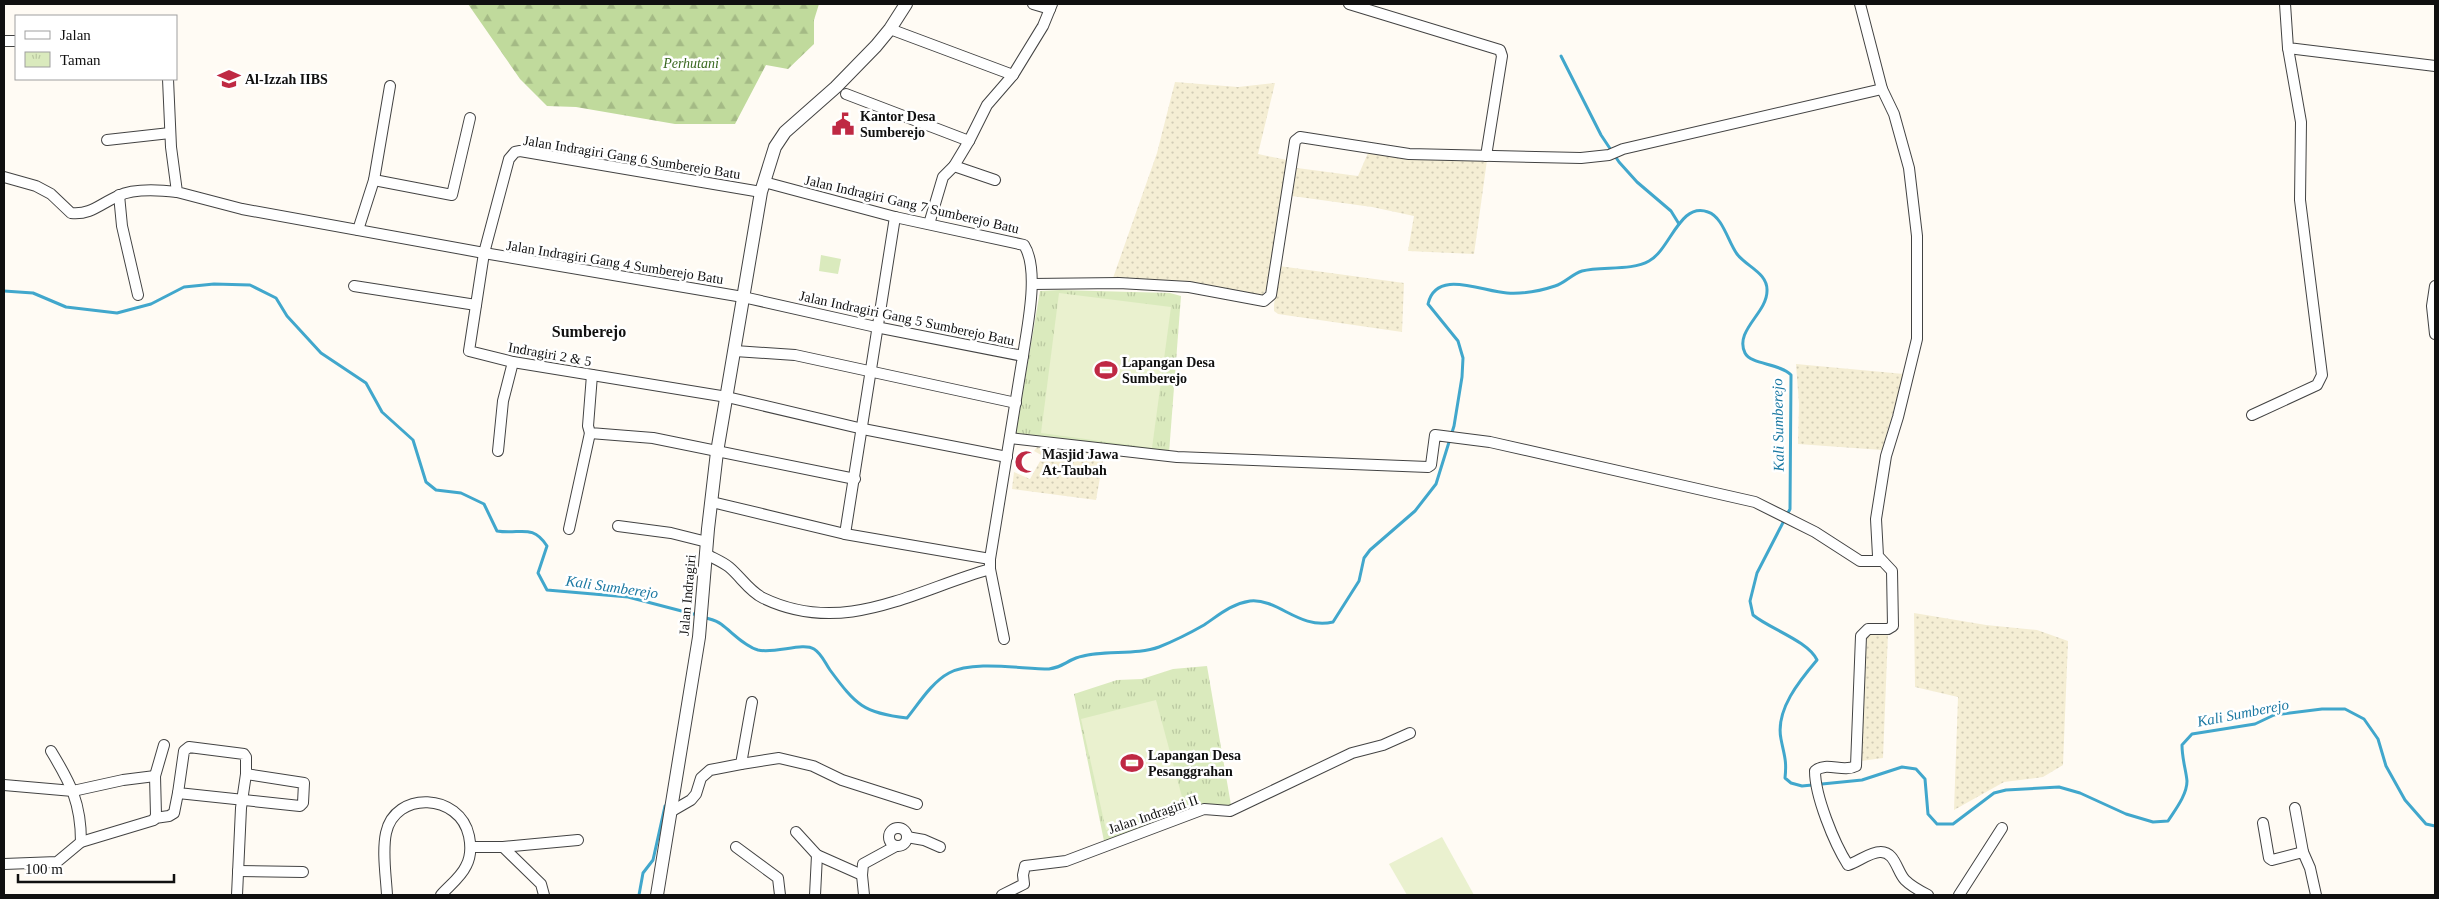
<svg xmlns="http://www.w3.org/2000/svg" width="2439" height="899" font-family="Georgia,serif">
  <style>
    .farmland { fill: url(#farmland-dots) }
    .grass { fill: #daeabd }
    .forest { fill: url(#forest-firs) }
    .park { fill: url(#park-tufts) }
    .pitch { fill: #eaf1cf }
    .lines { fill: none; stroke-linecap: round; stroke-linejoin: round }
    .stream { stroke: #41a7cc; stroke-width: 3 }
    .minor-casing { stroke: #434343; stroke-width: 12 }
    .tertiary-casing { stroke: #434343; stroke-width: 14 }
    .minor { stroke: #fff; stroke-width: 10 }
    .tertiary { stroke: #fff; stroke-width: 12 }
    .labels { text-anchor: middle; stroke-width: 5; stroke-linejoin: round; paint-order: stroke }
    .park-label { font-size: 14px; font-style: italic; fill: #396820; stroke: #fff }
    .poi-label { font-size: 14px; font-weight: bold; fill: #101010; stroke: #fff; text-anchor: start }
    .street-label { font-size: 14px; fill: #101010; stroke: #fff }
    .water-label { font-size: 15px; font-style: italic; fill: #1a78a2; stroke: #fff }
    .quarter-label { font-size: 16px; font-weight: bold; fill: #101010; stroke: #fff }
  </style>
  <defs>
    <pattern id="farmland-dots" width="8" height="8" patternUnits="userSpaceOnUse" patternTransform="scale(1.25)"><rect width="8" height="8" fill="#f5eed4"/><path d="M2 2h.1M6 6h.1" fill="none" stroke="#d1cbb5" stroke-width="1.8" stroke-linecap="round"/></pattern>
    <pattern id="forest-firs" width="22" height="20" patternUnits="userSpaceOnUse" patternTransform="scale(1.25)"><rect width="22" height="20" fill="#c0da9c"/><path d="M5 1l3.5 6h-7zM16 11l3.5 6h-7z" fill="#a4ba85"/></pattern>
    <pattern id="park-tufts" width="24" height="20" patternUnits="userSpaceOnUse" patternTransform="scale(1.25)"><rect width="24" height="20" fill="#daeabd"/><path d="M3 7l-1-3M5 7V3M7 7l1-3M15 17l-1-3M17 17v-4M19 17l1-3" fill="none" stroke="#bac8a1"/></pattern>
  </defs>
  <rect width="100%" height="100%" fill="#fffbf4"/>
  <g class="farmland">
    <path d="M1175,82L1238,87L1275,83L1258,154L1287,160L1267,288L1262,296L1113,278L1157,153Z"/>
    <path d="M1368,153L1410,159L1487,160L1474,254L1408,251L1414,216L1372,207L1292,196L1297,168L1358,176Z"/>
    <path d="M1279,266L1404,283L1402,332L1278,314L1274,311V305Z"/>
    <path d="M1796,364L1904,374L1882,450L1798,444L1799,404Z"/>
    <path d="M1037,447L1104,455L1096,500L1012,489L1014,472L1030,479L1043,456L1034,451Z"/>
    <path d="M1914,613L1986,625L2037,630L2068,641L2063,765L2043,777L2004,782L1954,810L1958,697L1915,687Z"/>
    <path d="M1867,633H1888L1883,758L1861,761Z"/>
  </g>
  <path class="grass" d="M821,255L841,259L838,274L819,271Z"/>
  <path class="forest" d="M468,4H819L814,20V44L788,69L766,65L735,124H675L576,107L547,106L520,79Z"/>
  <g class="park">
    <path d="M1060,290L1170,293L1181,296L1169,453L1016,433L1040,291Z"/>
    <path d="M1207,666L1231,805L1200,807L1104,841L1074,694L1117,680L1142,679L1173,669Z"/>
  </g>
  <g class="pitch">
    <path d="M1059,293L1171,307L1152,448L1041,433Z"/>
    <path d="M1156,700L1185,808L1106,830L1081,719Z"/>
    <path d="M1442,837L1474,895H1407L1389,864Z"/>
  </g>
  <g class="lines">
    <g class="stream">
      <path d="M1561,56L1601,135L1619,162L1637,182L1671,211L1679,224"/>
      <path d="M4,291L33,293L66,307L117,313L151,304L184,287L214,284L250,285L276,298L287,316L321,353L366,383L382,412L413,440L426,482L436,490L461,493L484,504L497,531C520,535 532,523 547,546L538,573L547,590L628,597L697,615"/>
      <path d="M703,617C709,619 716,620 721,624C732,632 744,646 758,650C775,654 803,642 814,649C822,654 825,663 830,670C856,705 863,713 907,718C919,703 932,682 949,673C974,660 1021,669 1049,669C1063,667 1065,662 1076,658C1101,649 1135,656 1159,647C1174,641 1190,633 1204,625C1219,615 1231,604 1250,601C1278,598 1299,630 1333,622L1359,581L1364,558L1370,550L1415,511L1436,484L1454,426L1462,377L1463,358L1458,341L1428,304C1436,268 1483,292 1507,293C1523,294 1540,291 1555,286C1565,283 1572,274 1582,271C1601,266 1632,271 1649,261C1670,250 1680,201 1708,212C1723,217 1728,242 1737,254C1747,267 1768,273 1767,291C1767,313 1734,331 1745,353C1751,365 1780,363 1791,375L1790,509L1757,573L1750,601L1753,615C1770,629 1808,641 1817,660C1800,680 1775,710 1781,739C1784,755 1787,760 1785,778L1791,783L1802,786L1862,780L1902,767L1916,769L1925,779L1928,814L1937,824H1953L1994,793L2006,790L2059,787L2080,793L2126,814L2153,822L2168,821C2175,810 2187,795 2187,781C2186,770 2182,759 2182,745L2192,734L2255,724L2274,715L2322,709H2345L2364,719L2378,739L2386,766L2405,800L2426,824L2435,826"/>
      <path d="M639,895L643,873L653,860L665,806"/>
    </g>
    <defs>
      <g id="minor">
        <path d="M1033,4L1050,9"/>
        <path d="M1349,4L1500,50L1502,56L1486,156"/>
        <path d="M1860,4L1882,89L1894,114L1909,168L1917,236V339L1898,417L1886,456L1876,519L1878,556L1892,571L1893,626L1888,629H1868L1861,636L1856,766C1843,773 1826,761 1815,771C1815,796 1834,843 1848,865C1858,862 1870,852 1880,852C1895,851 1897,872 1905,880C1912,887 1920,891 1928,895"/>
        <path d="M2285,4L2288,48L2435,66"/>
        <path d="M890,29L1013,75"/>
        <path d="M4,41H16"/>
        <path d="M168,79L171,147L177,192L242,209L484,253L743,297L876,327L1023,356L990,559V569L1004,639"/>
        <path d="M846,94L969,141L954,166L943,177L929,224"/>
        <path d="M107,140L170,133"/>
        <path d="M969,141L987,105L1013,75L1043,26L1052,4"/>
        <path d="M954,166L995,180"/>
        <path d="M4,177L36,186L51,194L71,213C91,215 100,204 118,196C134,188 160,190 177,192"/>
        <path d="M374,180L452,195L470,118"/>
        <path d="M764,182L895,217L1024,245C1040,270 1027,327 1023,356"/>
        <path d="M761,192L520,151L515,152L509,159L484,253L469,351L513,362L727,397L863,429L1007,457"/>
        <path d="M119,195L122,226L138,295"/>
        <path d="M358,230L374,180L390,86"/>
        <path d="M1032,284L1119,283L1189,287L1264,301L1271,295L1295,141L1300,137L1409,154L1581,158L1609,155L1623,149L1882,89"/>
        <path d="M354,286L476,305"/>
        <path d="M2435,286L2432,306L2435,334"/>
        <path d="M735,351L795,355L1016,403"/>
        <path d="M592,375L588,426L590,433L653,438L855,479"/>
        <path d="M2252,415L2317,385L2322,375L2300,200L2301,122L2288,48"/>
        <path d="M1010,438L1177,457L1428,467L1431,465L1435,435L1490,442L1755,502L1815,532L1860,561H1880"/>
        <path d="M498,451L503,401L513,362"/>
        <path d="M712,502L845,534L990,559"/>
        <path d="M618,526L671,533L707,542"/>
        <path d="M569,529L590,433"/>
        <path d="M845,534L895,217"/>
        <path d="M706,554C713,558 723,562 729,567C741,577 749,591 763,598C844,637 913,591 990,569"/>
        <path d="M189,747L244,754L246,757V774L304,783L303,803L300,806L178,793L184,751Z"/>
        <path d="M51,751C71,784 81,803 81,842"/>
        <path d="M741,764L779,758L813,766L842,780L917,804"/>
        <path d="M4,785L73,791L123,780L155,776"/>
        <path d="M2295,808L2303,852"/>
        <path d="M672,811L691,800L696,794L701,778L710,770L741,764L752,702"/>
        <path d="M155,818L169,816L174,813L178,793"/>
        <path d="M2263,823L2269,858L2272,860L2303,852L2310,868L2316,895"/>
        <circle cx="898" cy="837" r="9"/>
        <path d="M796,832L817,855L862,875"/>
        <path d="M907,837L924,840L940,847"/>
        <path d="M471,847H503L541,884L544,895"/>
        <path d="M503,847L578,840"/>
        <path d="M736,847L778,878L780,895"/>
        <path d="M4,864L57,862L81,842L154,820L156,815L155,776L164,745"/>
        <path d="M238,871L303,872"/>
        <path d="M237,895L241,808L246,774"/>
        <path d="M387,895C386,876 382,852 386,833C395,790 460,793 469,836C471,846 471,857 466,866C461,877 449,886 441,895"/>
        <path d="M815,895L817,855"/>
        <path d="M864,895L862,875L863,864L896,846"/>
        <path d="M1002,895L1024,884L1023,875L1025,866L1066,861L1204,809L1230,811L1352,753L1383,745L1410,733"/>
        <path d="M1959,895L2002,828"/>
      </g>
      <path id="tertiary" d="M657,895L699,637L708,529L717,452L761,192L775,147L785,132L836,87L876,46L890,29L906,4"/>
    </defs>
    <use href="#minor" class="minor-casing"/>
    <use href="#tertiary" class="tertiary-casing"/>
    <use href="#minor" class="minor"/>
    <use href="#tertiary" class="tertiary"/>
  </g>
  <defs>
    <symbol id="school-bare" viewBox="-9 -9 18 18"><path d="M0-5L7-2L0 1L-7-2ZM-4 1L0 2.5L4 1V4Q0 6-4 4Z" fill="#bf2944" stroke="#fff" stroke-width="2.5" paint-order="stroke"/></symbol>
    <symbol id="civic-bare" viewBox="-9 -9 18 18"><path d="M-.6-6.5H3V-4.5H.6V-3L4-1V1h2V6H-6V1h2V-1L-.6-3ZM-1.2 2.5V6h2.4V2.5Z" fill="#bf2944" stroke="#fff" stroke-width="2.5" paint-order="stroke"/></symbol>
    <symbol id="stadium-bare" viewBox="-9 -9 18 18"><path d="M0-5a6.5 5 0 1 0 0 10a6.5 5 0 1 0 0-10ZM-3.5-1.8h7v3.6h-7Z" fill="#bf2944" stroke="#fff" stroke-width="2.5" paint-order="stroke"/></symbol>
    <symbol id="mosque-bare" viewBox="-9 -9 18 18"><path d="M3.5-4.9A6 6 0 1 0 3.5 4.9A5 5 0 1 1 3.5-4.9Z" fill="#bf2944" stroke="#fff" stroke-width="2.5" paint-order="stroke"/></symbol>
  </defs>
  <g fill-rule="evenodd">
    <use href="#school-bare" x="213" y="63" width="32" height="32"/>
    <use href="#civic-bare" x="827" y="108" width="32" height="32"/>
    <use href="#stadium-bare" x="1090" y="354" width="32" height="32"/>
    <use href="#mosque-bare" x="1010" y="446" width="32" height="32"/>
    <use href="#stadium-bare" x="1116" y="747" width="32" height="32"/>
  </g>
  <g class="labels">
    <g class="park-label">
      <text x="691" y="68">Perhutani</text>
    </g>
    <g class="poi-label">
      <text x="245" y="84">Al-Izzah IIBS</text>
      <text x="860" y="121">Kantor Desa<tspan x="860" dy="16">Sumberejo</tspan></text>
      <text x="1122" y="367">Lapangan Desa<tspan x="1122" dy="16">Sumberejo</tspan></text>
      <text x="1042" y="459">Masjid Jawa<tspan x="1042" dy="16">At-Taubah</tspan></text>
      <text x="1148" y="760">Lapangan Desa<tspan x="1148" dy="16">Pesanggrahan</tspan></text>
    </g>
    <g class="street-label">
      <text transform="translate(632 157) rotate(9)" y="5">Jalan Indragiri Gang 6 Sumberejo Batu</text>
      <text transform="translate(912 204) rotate(13)" y="5">Jalan Indragiri Gang 7 Sumberejo Batu</text>
      <text transform="translate(615 262) rotate(9)" y="5">Jalan Indragiri Gang 4 Sumberejo Batu</text>
      <text transform="translate(907 318) rotate(12)" y="5">Jalan Indragiri Gang 5 Sumberejo Batu</text>
      <text transform="translate(550 354) rotate(10)" y="5">Indragiri 2 &amp; 5</text>
      <text transform="translate(687 595) rotate(-85)" y="5">Jalan Indragiri</text>
      <text transform="translate(1153 814) rotate(-19)" y="5">Jalan Indragiri II</text>
    </g>
    <g class="water-label">
      <text transform="translate(1778 425) rotate(-91)" y="5">Kali Sumberejo</text>
      <text transform="translate(612 587) rotate(8)" y="5">Kali Sumberejo</text>
      <text transform="translate(2243 713) rotate(-11)" y="5">Kali Sumberejo</text>
    </g>
    <g class="quarter-label">
      <text x="589" y="337">Sumberejo</text>
    </g>
  </g>
  <rect width="2439" height="899" fill="none" stroke="#101010" stroke-width="10"/>
  <rect x="15" y="15" width="162" height="65" fill="#ffffff" stroke="#9f9f9f"/>
  <rect x="25" y="31" width="25" height="8" fill="#ffffff" stroke="#9f9f9f"/>
  <text x="60" y="40" font-size="15" fill="#101010">Jalan</text>
  <rect x="25" y="52" width="25" height="15" fill="url(#park-tufts)" stroke="#9f9f9f"/>
  <text x="60" y="65" font-size="15" fill="#101010">Taman</text>
  <path d="M18 874v8h156v-8" fill="none" stroke="#101010" stroke-width="2.5"/>
  <text x="25" y="874" font-size="15" fill="#101010" stroke="#ffffff" stroke-width="4" paint-order="stroke">100 m</text>
</svg>
